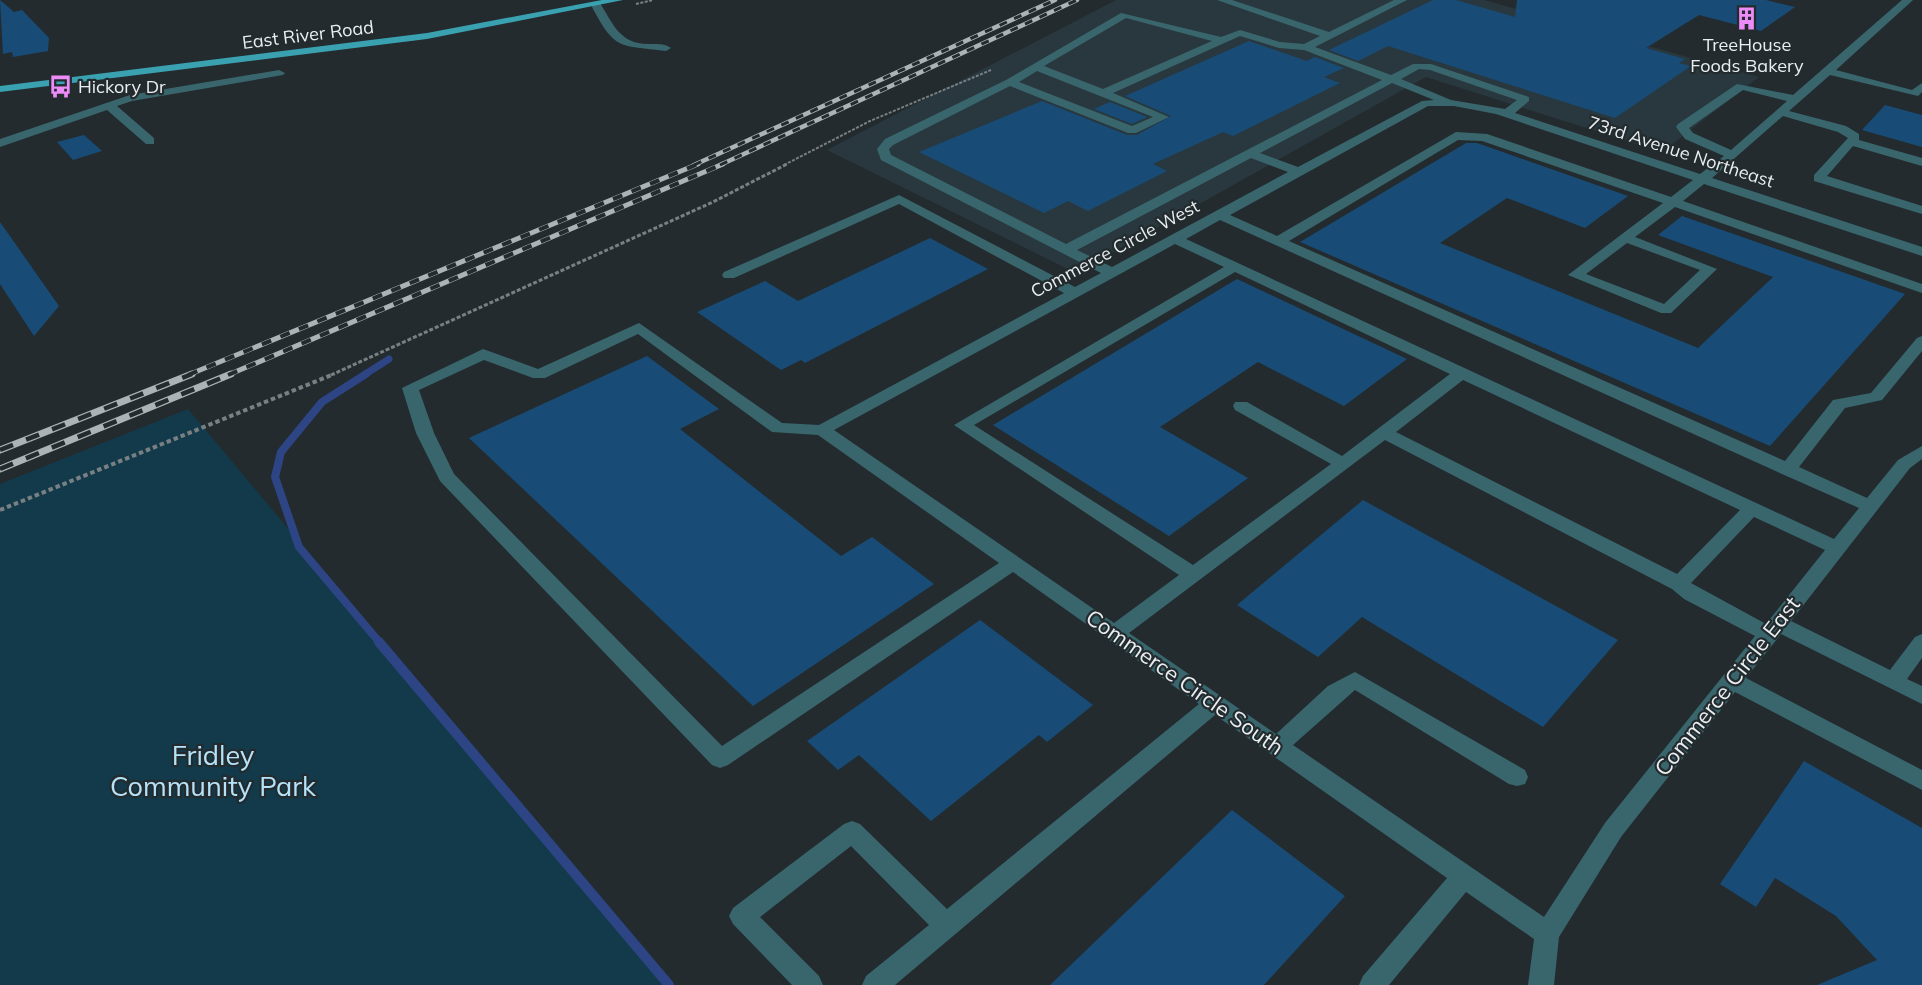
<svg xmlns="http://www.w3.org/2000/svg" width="1922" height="985" font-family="Mulish,sans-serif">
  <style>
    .built { fill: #29383e }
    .green { fill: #133a4a }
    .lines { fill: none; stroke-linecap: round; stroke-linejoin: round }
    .stream-far2 { stroke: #2d4585; stroke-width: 7 }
    .stream-far1 { stroke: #2d4585; stroke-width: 8 }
    .stream { stroke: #2d4585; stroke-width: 10 }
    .building { fill: #184c76 }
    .path-far2 { stroke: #798083; stroke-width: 2; stroke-dasharray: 3 1.5; stroke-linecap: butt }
    .path-far1 { stroke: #798083; stroke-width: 3; stroke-dasharray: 4 2; stroke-linecap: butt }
    .path { stroke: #798083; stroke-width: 4; stroke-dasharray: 4.5 3; stroke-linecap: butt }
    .minor { fill: #39666d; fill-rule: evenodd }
    .major { fill: #3aa1b1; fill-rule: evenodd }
    .rail-far2-casing { stroke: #acb2b5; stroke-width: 4.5 }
    .rail-far1-casing { stroke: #acb2b5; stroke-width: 5 }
    .rail-casing { stroke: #acb2b5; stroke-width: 7 }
    .rail-far2 { stroke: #232b2e; stroke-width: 3; stroke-dasharray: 8; stroke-linecap: butt }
    .rail-far1 { stroke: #232b2e; stroke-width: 4; stroke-dasharray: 10; stroke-linecap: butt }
    .rail { stroke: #232b2e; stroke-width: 4.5; stroke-dasharray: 14; stroke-linecap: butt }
    .labels { text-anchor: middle; stroke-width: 4.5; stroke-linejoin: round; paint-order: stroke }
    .far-street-label { font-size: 18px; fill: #e9eef1; stroke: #232b2e }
    .far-poi-label { font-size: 18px; fill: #e9eef1; stroke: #232b2e }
    .street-label { font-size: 22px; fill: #e9eef1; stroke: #232b2e }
    .near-park-label { font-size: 27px; fill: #b4e2f8; stroke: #232b2e }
  </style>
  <rect width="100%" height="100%" fill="#232b2e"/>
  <path class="built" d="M1116,0H1484L1759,77L1662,152L1426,77L1076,273L827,150Z"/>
  <path class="green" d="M188,409L670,985H0V484Z"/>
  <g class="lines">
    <path class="stream-far2" d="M364,375L389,359"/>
    <path class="stream-far1" d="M366,374L322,402L281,452L275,477L299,547L380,643"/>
    <path class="stream" d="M379,642L669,985"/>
  </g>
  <g class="building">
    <path d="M0,0L14,12L22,10L49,38L48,51L13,57L12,52L3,54Z"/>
    <path d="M1433,0H1456L1515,17L1517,0H1766L1795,7L1761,31L1699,15L1646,48L1685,59L1679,63L1691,66L1615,118L1388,46L1358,61L1329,50Z"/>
    <path d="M1249,41L1307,61L1315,57L1344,68L1324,77L1340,83L1233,136L1223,132L1153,164L1167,171L1088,211L1068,201L1044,213L919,152L1042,101L1127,135H1137L1171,116L1125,96Z"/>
    <path d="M1110,102L1147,117L1132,124L1094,109Z"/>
    <path d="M1885,105L1922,115V147L1862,130Z"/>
    <path d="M84,135L102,151L73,160L57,142Z"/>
    <path d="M1466,143H1477L1628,196L1585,228L1507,198L1440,243L1698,348L1773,277L1658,235L1682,216L1905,294L1770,446L1300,242Z"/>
    <path d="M0,222L59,306L34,336L0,284Z"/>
    <path d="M930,238L988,269L805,363L801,360L781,370L697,312L765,281L798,301Z"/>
    <path d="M1237,279L1407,359L1344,406L1258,362L1160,427L1248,478L1169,536L993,425Z"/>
    <path d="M647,356L719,409L680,429L841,556L872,537L934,584L753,706L469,438Z"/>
    <path d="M1363,500L1618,640L1543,727L1362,617L1318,657L1237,605Z"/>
    <path d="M980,620L1093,705L1047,742L1039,735L931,821L859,755L838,770L807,741Z"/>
    <path d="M1804,761L1922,828V985H1817L1877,960L1836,916L1775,878L1756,907L1720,884Z"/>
    <path d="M1232,810L1345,896L1264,985H1050Z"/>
  </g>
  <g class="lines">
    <g class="path-far2">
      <path d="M636,4L653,0"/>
      <path d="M784,165L870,121L991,70"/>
    </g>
    <path class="path-far1" d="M331,375L713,202L787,164"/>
    <path class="path" d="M0,510L334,374"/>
    <g class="minor">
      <path d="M1217,0H1232L1329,32L1394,0H1407L1315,47L1391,75L1413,64H1431L1529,97V101L1515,113L1700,174L1724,156L1685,139L1676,127L1678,124L1737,84L1793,95L1902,0H1913L1836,70L1912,90L1922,83V92L1918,96L1830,75L1789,111L1846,126L1859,134V140L1922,158V166L1853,146L1827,176L1922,206V214L1814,181V175L1848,138L1838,132L1783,116L1712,178L1922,247V256L1704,184L1683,201L1922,284V293L1675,207L1635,237L1717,269L1671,313H1661L1568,275L1663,203L1482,141L1458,140L1289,241L1785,461L1833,400L1871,393L1917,338L1922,336V351L1882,400L1845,408L1799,467L1867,498L1898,460L1922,446V459L1910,468L1791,621L1890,670L1915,637L1922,634V658L1907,679L1922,686V704L1781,634L1746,678L1922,770V790L1735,692L1621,837L1559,937L1554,985H1528L1534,939L1466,892L1389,985H1359L1363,976L1447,878L1215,715L895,985H862L866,976L929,925L851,846L760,917L819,976L823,985H792L733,924L729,916L733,908L844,824L852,821L860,824L947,909L1199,704L1013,572L728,765L720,768L712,765L440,481L416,433L402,388L483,349L538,369L639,323L782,423L819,425L1064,293L899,204L734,278H724L722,275L724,272L899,195L1075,287L1101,273L881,160L877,149L885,139L1006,80L1121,13L1221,37L1240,30L1280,42L1304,44L1320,36ZM1126,18L1212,41L1103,89L1044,66ZM1240,36L1279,48L1304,50L1382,80L1066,244L891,155L889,149L893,145L1010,86L1128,133H1136L1169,117L1113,93ZM1419,69L1430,70L1517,100L1505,109L1451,100L1401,79ZM1037,71L1153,117L1132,126L1019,82ZM1392,83L1434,100L1422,101L1298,167L1260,153ZM1743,90L1787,101L1731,150L1693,133L1689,128ZM1428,106H1454L1496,114L1693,180L1671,197L1487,134L1456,132L1277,236L1230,215ZM1251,158L1288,172L1112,267L1077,250ZM1220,220L1782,474L1859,508L1834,539L1186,239ZM1627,243L1700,270L1664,304L1586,274ZM1175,244L1224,267L954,425L1179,575L1114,623L834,430ZM1235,272L1450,374L1342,456L1247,402H1235L1233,406L1235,410L1331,464L1193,565L974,425ZM638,334L772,432L818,435L999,563L722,746L454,474L434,433L419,390L484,360L533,378H545ZM1463,380L1740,510L1677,574L1396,432ZM1385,440L1672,589L1684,599L1755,636L1605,823L1544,917L1293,745L1355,690L1509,784L1517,786L1525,784L1528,777L1525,770L1355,672L1328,686L1276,734L1129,633ZM1754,517L1825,550L1766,624L1691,583Z"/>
      <path d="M592,3H600C613,24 620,44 648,44C656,44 665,43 671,48L666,51C619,45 615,51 591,5Z"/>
      <path d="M279,70L285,73L283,75L132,101L117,106L154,138V144H146L107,110L0,147V139L130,95Z"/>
    </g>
    <path class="major" d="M602,0H623L427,39L0,92V86L427,33Z"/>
    <defs>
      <g id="rail-far2">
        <path d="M694,165L1055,0"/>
        <path d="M720,165L1077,0"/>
      </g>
      <g id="rail-far1">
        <path d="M188,375L698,164"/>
        <path d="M228,375L723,164"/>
      </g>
      <g id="rail">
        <path d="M0,450L192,374"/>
        <path d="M0,469L231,374"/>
      </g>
    </defs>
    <use href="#rail-far2" class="rail-far2-casing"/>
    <use href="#rail-far1" class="rail-far1-casing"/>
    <use href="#rail" class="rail-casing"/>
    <use href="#rail-far2" class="rail-far2"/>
    <use href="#rail-far1" class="rail-far1"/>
    <use href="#rail" class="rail"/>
  </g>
  <defs>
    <symbol id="building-bare" viewBox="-9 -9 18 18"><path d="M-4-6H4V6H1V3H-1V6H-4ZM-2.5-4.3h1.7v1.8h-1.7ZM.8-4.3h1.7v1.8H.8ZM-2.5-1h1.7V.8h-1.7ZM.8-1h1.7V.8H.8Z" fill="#ed8cf9" stroke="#232b2e" stroke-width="2.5" paint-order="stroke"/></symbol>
    <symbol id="bus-bare" viewBox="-9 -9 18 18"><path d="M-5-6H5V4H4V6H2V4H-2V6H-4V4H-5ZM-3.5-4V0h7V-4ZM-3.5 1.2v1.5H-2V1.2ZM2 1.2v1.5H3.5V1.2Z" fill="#ed8cf9" stroke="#232b2e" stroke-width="2.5" paint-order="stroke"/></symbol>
  </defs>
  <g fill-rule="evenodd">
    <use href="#building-bare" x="1730" y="2" width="33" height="33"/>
    <use href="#bus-bare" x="44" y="70" width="33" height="33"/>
  </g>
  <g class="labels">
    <g class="far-street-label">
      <text transform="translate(308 35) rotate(-7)" y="6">East River Road</text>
      <text transform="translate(1681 152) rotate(18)" y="6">73rd Avenue Northeast</text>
      <text transform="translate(1115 249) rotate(-28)" y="6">Commerce Circle West</text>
    </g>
    <g class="far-poi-label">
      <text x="1747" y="51">TreeHouse<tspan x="1747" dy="21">Foods Bakery</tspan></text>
      <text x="78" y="93" text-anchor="start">Hickory Dr</text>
    </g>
    <g class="street-label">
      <text transform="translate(1185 682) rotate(35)" y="8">Commerce Circle South</text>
      <text transform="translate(1727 686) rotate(-52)" y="8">Commerce Circle East</text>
    </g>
    <g class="near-park-label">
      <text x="213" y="765">Fridley<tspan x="213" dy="31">Community Park</tspan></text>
    </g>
  </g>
</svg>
